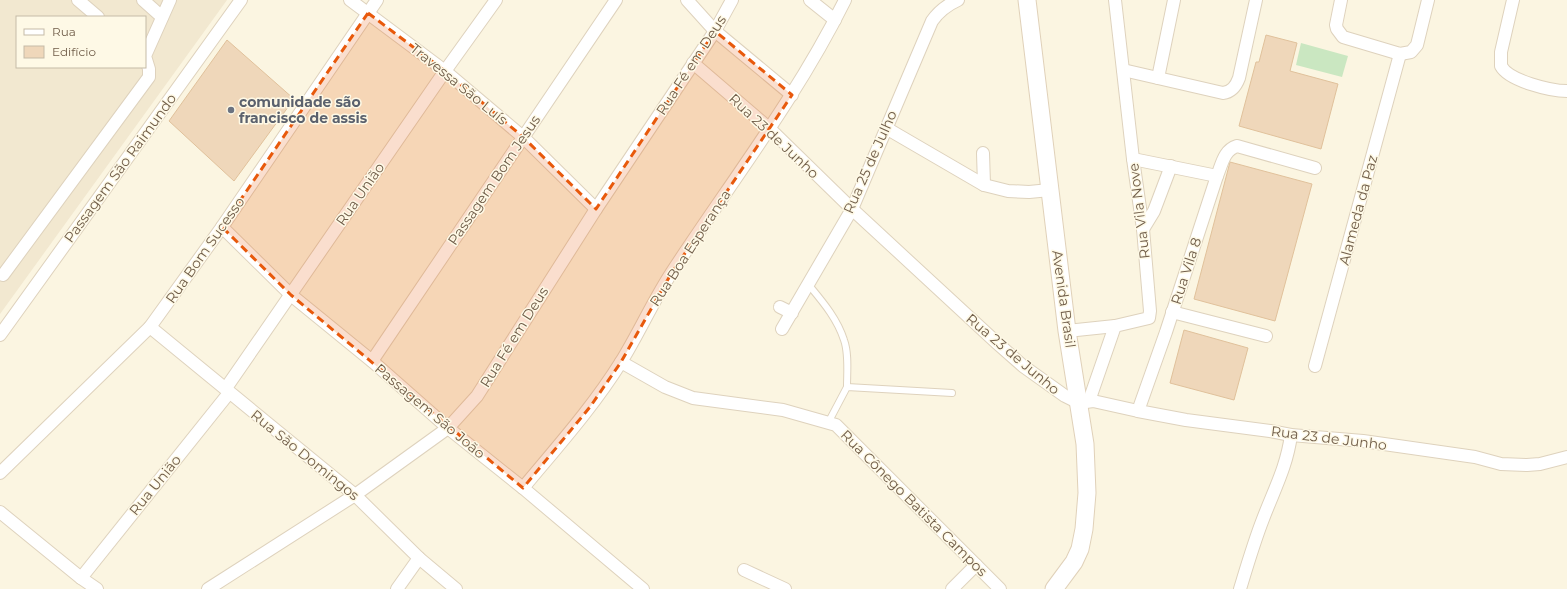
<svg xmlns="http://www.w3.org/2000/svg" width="1567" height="589" font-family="Montserrat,sans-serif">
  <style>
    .residential { fill: #f2e8d0; fill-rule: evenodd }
    .green { fill: #cae7c1 }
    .building { fill: #efd7ba; stroke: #e0c19b }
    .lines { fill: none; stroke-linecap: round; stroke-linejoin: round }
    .service-casing { stroke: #ded2bd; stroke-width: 8 }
    .minor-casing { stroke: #ded2bd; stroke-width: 14 }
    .secondary-casing { stroke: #e0d1b9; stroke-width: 19 }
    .service { stroke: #fff; stroke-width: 6 }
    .minor { stroke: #fff; stroke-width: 12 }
    .secondary { stroke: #fff; stroke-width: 17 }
    .marked { fill: #e8590c; fill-opacity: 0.2; stroke: #e8590c; stroke-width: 3; stroke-dasharray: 8 5; stroke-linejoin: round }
    .worship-dot { fill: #6b7280; stroke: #fef9e6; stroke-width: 1.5 }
    .labels { text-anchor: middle; stroke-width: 3; stroke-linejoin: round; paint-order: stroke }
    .street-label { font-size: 14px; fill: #705d49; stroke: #fef9e6 }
    .worship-label { font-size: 14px; font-weight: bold; fill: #5b616d; stroke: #fef9e6; text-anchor: start }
  </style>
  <rect width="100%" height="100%" fill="#fbf5e1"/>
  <path class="residential" d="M0,0H227L0,314ZM17,17H145V67H17Z"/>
  <path class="green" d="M1301,43L1348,56L1342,77L1296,65Z"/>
  <g class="building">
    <path d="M1266,35L1297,43L1290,71L1338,84L1321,149L1239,126L1256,62H1259Z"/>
    <path d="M227,40L294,99L234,181L169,121Z"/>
    <path d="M1230,162L1312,184L1275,321L1194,299Z"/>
    <path d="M1184,330L1248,348L1234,400L1170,383Z"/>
  </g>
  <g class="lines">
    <defs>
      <g id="service">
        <path d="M808,284C822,301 837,318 844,340C849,354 847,372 847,387"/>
        <path d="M828,423L847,387L952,393"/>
      </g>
      <g id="minor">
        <path d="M78,0L98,17"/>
        <path d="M143,0L162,17"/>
        <path d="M350,0L445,71L523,137L596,209"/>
        <path d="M687,0L715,31L792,95"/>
        <path d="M810,0L835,20"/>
        <path d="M1341,0L1336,25L1337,29L1343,37L1400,54L1411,52L1417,45L1428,0"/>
        <path d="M1513,0L1501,52V66C1509,81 1551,91 1567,91"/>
        <path d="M693,63L770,129L852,209L997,343L1023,366L1065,396L1079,403L1093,401L1138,411L1186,420L1270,431L1291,435L1363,441L1475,457L1501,464L1527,465L1540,464L1567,457"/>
        <path d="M1123,70L1223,93C1232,92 1236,86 1239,78L1256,0"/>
        <path d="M1158,78L1174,0"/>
        <path d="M886,128L984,185L1008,191L1029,192L1050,190"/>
        <path d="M983,153L984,185"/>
        <path d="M1133,159L1217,176L1166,332L1138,411"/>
        <path d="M1217,176C1222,164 1224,150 1237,146L1315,168"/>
        <path d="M222,227L291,295L372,361L448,428L523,488L643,589"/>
        <path d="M1143,229L1154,211L1171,166"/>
        <path d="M3,275L149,77V69L145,56L170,0"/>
        <path d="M780,307L792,313"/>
        <path d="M1172,312L1266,336"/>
        <path d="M150,327L355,495L419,558L456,589"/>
        <path d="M782,329L852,209L932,21C939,11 947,5 958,0"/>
        <path d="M1067,331L1115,326"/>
        <path d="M0,335L241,0"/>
        <path d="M372,361L616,0"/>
        <path d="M621,362L665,387L693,398L783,410L836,425L1000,589"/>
        <path d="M1315,366L1400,54"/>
        <path d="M226,388L445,71L496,0"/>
        <path d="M1089,401L1115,326L1149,318L1150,311L1143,229L1133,159L1115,0"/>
        <path d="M0,473L150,327L222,227L377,0"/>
        <path d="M523,488C557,447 593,407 621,362C639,333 653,301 672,272C731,182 797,97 845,0"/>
        <path d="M0,512L81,578L97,589"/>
        <path d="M744,570L785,589"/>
        <path d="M81,578L229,393"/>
        <path d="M208,589L355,495L448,428L477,396L596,209L715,31L732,0"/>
        <path d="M397,589L419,558"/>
        <path d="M952,589L976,565"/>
        <path d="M1240,589C1247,566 1254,542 1263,519C1274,490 1287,466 1291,435"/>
      </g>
      <path id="secondary" d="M1027,0L1067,331L1085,444L1087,493L1084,529L1080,549L1074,562L1054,589"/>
    </defs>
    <use href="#service" class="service-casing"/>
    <use href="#minor" class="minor-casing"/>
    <use href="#secondary" class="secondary-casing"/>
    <use href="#service" class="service"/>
    <use href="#minor" class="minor"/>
    <use href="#secondary" class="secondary"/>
  </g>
  <path class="marked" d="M368,13L445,71L523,137L596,209L715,31L792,95L671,274L621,362L590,407L523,488L291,295L222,227Z"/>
  <circle class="worship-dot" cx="231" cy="110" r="4"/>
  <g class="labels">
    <g class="street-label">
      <text transform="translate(691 65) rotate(-57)" y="5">Rua Fé em Deus</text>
      <text transform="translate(459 84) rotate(39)" y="5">Travessa São Luís</text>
      <text transform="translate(774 136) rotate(43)" y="5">Rua 23 de Junho</text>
      <text transform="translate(870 162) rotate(-66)" y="5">Rua 25 de Julho</text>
      <text transform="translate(120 168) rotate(-54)" y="5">Passagem São Raimundo</text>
      <text transform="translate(494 180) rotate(-56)" y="5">Passagem Bom Jesus</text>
      <text transform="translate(360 194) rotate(-55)" y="5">Rua União</text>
      <text transform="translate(1358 210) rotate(-75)" y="5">Alameda da Paz</text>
      <text transform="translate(1139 211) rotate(-97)" y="5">Rua Vila Nove</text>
      <text transform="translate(690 248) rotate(-57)" y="5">Rua Boa Esperança</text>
      <text transform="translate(205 250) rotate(-55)" y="5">Rua Bom Sucesso</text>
      <text transform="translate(1186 271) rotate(-72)" y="5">Rua Vila 8</text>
      <text transform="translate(1064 299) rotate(82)" y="5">Avenida Brasil</text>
      <text transform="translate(514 337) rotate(-58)" y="5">Rua Fé em Deus</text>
      <text transform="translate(1013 354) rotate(40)" y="5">Rua 23 de Junho</text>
      <text transform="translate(430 411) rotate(40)" y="5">Passagem São João</text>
      <text transform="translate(1329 438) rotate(7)" y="5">Rua 23 de Junho</text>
      <text transform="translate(305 455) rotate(39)" y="5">Rua São Domingos</text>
      <text transform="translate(155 485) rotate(-51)" y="5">Rua União</text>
      <text transform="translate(914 503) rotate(45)" y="5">Rua Cônego Batista Campos</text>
    </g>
    <g class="worship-label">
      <text x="239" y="107">comunidade são<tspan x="239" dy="16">francisco de assis</tspan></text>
    </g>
  </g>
  <rect x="16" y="16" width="130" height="52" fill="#fef9e6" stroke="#c5bba7"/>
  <rect x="24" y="29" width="20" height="6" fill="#ffffff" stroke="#c5bba7"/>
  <text x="52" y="36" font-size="12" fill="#705d49">Rua</text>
  <rect x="24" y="46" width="20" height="12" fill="#efd7ba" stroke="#c5bba7"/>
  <text x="52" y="56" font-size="12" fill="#705d49">Edifício</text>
</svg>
